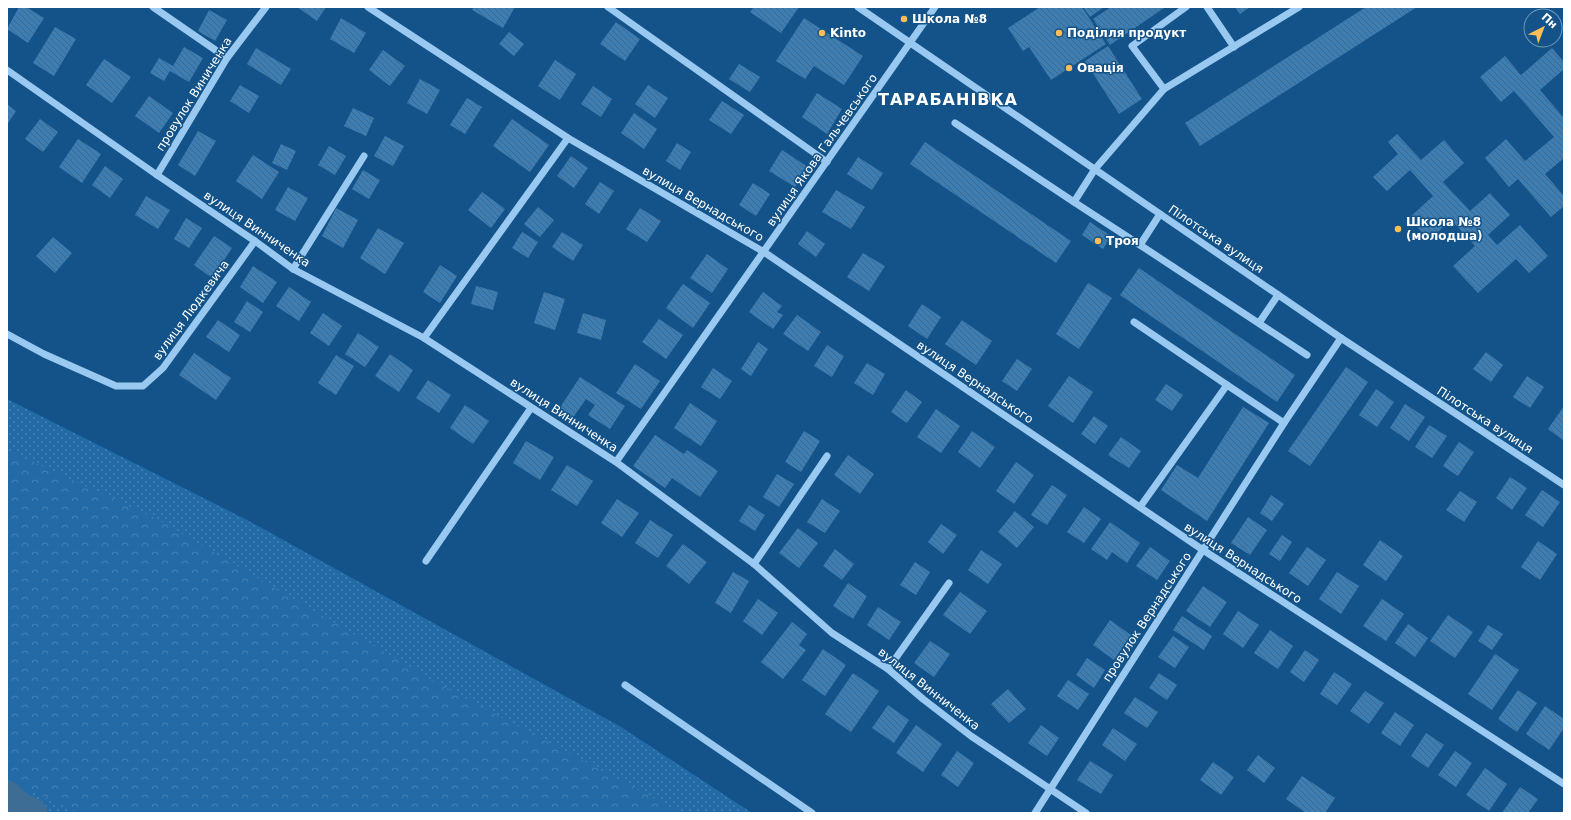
<svg xmlns="http://www.w3.org/2000/svg" width="1571" height="820" font-family="'DejaVu Sans',sans-serif">
  <style>
    .grass { fill: url(#grass-dots) }
    .forest { fill: url(#forest-crowns) }
    .lines { fill: none; stroke-linecap: round; stroke-linejoin: round }
    .river { stroke: #3d6c94; stroke-width: 29 }
    .building { fill: url(#building-back-hatch) }
    .minor { stroke: #99c9f0; stroke-width: 7 }
    .poi-dot { fill: #ffbe58; stroke: #135389; stroke-width: 1.5 }
    .labels { text-anchor: middle; stroke-width: 3; stroke-linejoin: round; paint-order: stroke }
    .poi-label { font-size: 12px; font-weight: bold; fill: #fff; stroke: #135389; text-anchor: start }
    .street-label { font-size: 12px; fill: #fff; stroke: #135389 }
    .district-label { font-size: 16px; font-weight: bold; letter-spacing: 1px; fill: #fff; stroke: #135389 }
  </style>
  <defs>
    <pattern id="grass-dots" width="8" height="8" patternUnits="userSpaceOnUse"><rect width="8" height="8" fill="#226ba7"/><path d="M2 2h.1M6 6h.1" fill="none" stroke="#4381b4" stroke-width="1.8" stroke-linecap="round"/></pattern>
    <pattern id="forest-crowns" width="20" height="18" patternUnits="userSpaceOnUse"><rect width="20" height="18" fill="#226ba7"/><path d="M2 6a3 3 0 1 1 6 0M12 15a3 3 0 1 1 6 0" fill="none" stroke="#4381b4"/></pattern>
    <pattern id="building-back-hatch" width="6" height="6" patternUnits="userSpaceOnUse"><rect width="6" height="6" fill="#3c7db3"/><path d="M-1 5l2 2M0 0l6 6M5-1l2 2" fill="none" stroke="#436785"/></pattern>
  </defs>
  <rect width="100%" height="100%" fill="#135389"/>
  <path class="grass" d="M7,399L247,520L621,727L752,813H7Z"/>
  <path class="forest" d="M7,450L157,519L446,688L682,813H80L7,781Z"/>
  <g class="lines">
    <path class="river" d="M7,795L18,805L33,813"/>
  </g>
  <g class="building">
    <path d="M19,7H26L44,18L28,43L7,29Z"/>
    <path d="M297,7H326L317,21Z"/>
    <path d="M474,7H515L503,28L472,10Z"/>
    <path d="M754,7H799L781,33L750,12Z"/>
    <path d="M1040,7H1082L1106,44L1051,80L1029,47L1023,51L1008,28Z"/>
    <path d="M1083,7H1104L1090,17Z"/>
    <path d="M1111,7H1163L1164,8L1110,45L1093,19Z"/>
    <path d="M1235,7H1250L1240,14Z"/>
    <path d="M1366,7H1417L1200,146L1185,123Z"/>
    <path d="M209,10L227,20L215,41L198,31Z"/>
    <path d="M341,18L366,33L354,53L330,39Z"/>
    <path d="M804,18L863,56L844,85L814,66L805,79L776,61Z"/>
    <path d="M616,22L640,39L625,61L600,44Z"/>
    <path d="M55,27L76,39L54,76L33,63Z"/>
    <path d="M509,32L524,44L514,56L499,44Z"/>
    <path d="M1108,46L1142,99L1119,114L1085,61Z"/>
    <path d="M184,47L203,58L189,82L170,71L164,81L150,73L159,58L173,66Z"/>
    <path d="M256,48L291,69L281,85L247,64Z"/>
    <path d="M1552,48L1564,62V69L1540,90L1564,118V158L1545,174L1564,196V206L1551,217L1518,179L1509,187L1485,158L1506,139L1525,161L1554,137L1514,91L1501,102L1480,77L1505,56L1521,75Z"/>
    <path d="M383,50L405,66L390,86L369,70Z"/>
    <path d="M104,59L131,77L112,103L86,85Z"/>
    <path d="M555,60L576,74L560,100L538,86Z"/>
    <path d="M739,64L760,77L750,92L729,79Z"/>
    <path d="M420,79L440,90L427,114L407,103Z"/>
    <path d="M240,85L259,96L249,113L230,101Z"/>
    <path d="M648,85L668,98L655,118L635,104Z"/>
    <path d="M593,86L612,99L601,117L581,104Z"/>
    <path d="M817,93L842,109L827,134L802,117Z"/>
    <path d="M149,96L173,113L159,133L135,116Z"/>
    <path d="M467,98L482,107L465,134L450,125Z"/>
    <path d="M722,101L744,115L731,134L709,120Z"/>
    <path d="M7,104L16,111L7,125Z"/>
    <path d="M353,108L374,118L366,136L344,126Z"/>
    <path d="M634,113L657,129L644,149L621,133Z"/>
    <path d="M40,119L58,132L43,152L25,139Z"/>
    <path d="M512,119L549,145L530,172L493,146Z"/>
    <path d="M198,131L216,141L195,176L178,165Z"/>
    <path d="M1397,134L1421,160L1444,140L1464,163L1443,182L1470,211L1490,193L1510,215L1488,235L1497,245L1520,225L1548,256L1529,273L1516,259L1478,293L1453,266L1475,246L1451,220L1429,240L1409,218L1433,196L1410,170L1387,191L1373,177L1398,154L1388,142Z"/>
    <path d="M385,136L404,146L393,166L374,156Z"/>
    <path d="M78,139L101,154L82,183L59,167Z"/>
    <path d="M925,142L1071,241L1056,263L910,164Z"/>
    <path d="M677,143L691,152L680,170L666,161Z"/>
    <path d="M281,144L296,151L287,170L272,163Z"/>
    <path d="M329,146L346,156L335,175L318,165Z"/>
    <path d="M782,150L808,167L795,187L769,171Z"/>
    <path d="M253,155L279,172L262,199L236,181Z"/>
    <path d="M571,156L588,168L574,188L557,176Z"/>
    <path d="M858,157L883,173L872,190L847,174Z"/>
    <path d="M105,166L123,179L110,198L92,185Z"/>
    <path d="M363,170L380,180L369,199L352,189Z"/>
    <path d="M600,182L614,191L599,214L585,204Z"/>
    <path d="M753,183L770,194L756,216L739,205Z"/>
    <path d="M288,187L308,198L295,221L275,210Z"/>
    <path d="M836,190L865,207L851,229L822,212Z"/>
    <path d="M482,192L505,209L491,228L468,210Z"/>
    <path d="M146,196L170,210L158,229L135,215Z"/>
    <path d="M538,207L554,220L540,237L524,224Z"/>
    <path d="M336,208L358,220L343,248L322,236Z"/>
    <path d="M640,208L661,221L647,242L626,229Z"/>
    <path d="M186,218L202,228L189,248L174,239Z"/>
    <path d="M1090,222L1111,236L1103,249L1082,235Z"/>
    <path d="M378,228L404,243L385,274L360,258Z"/>
    <path d="M807,231L825,244L816,257L798,244Z"/>
    <path d="M522,232L538,242L528,258L512,248Z"/>
    <path d="M562,232L583,245L573,261L552,247Z"/>
    <path d="M214,236L232,248L212,278L194,265Z"/>
    <path d="M53,237L72,253L55,273L36,256Z"/>
    <path d="M863,253L885,266L869,291L847,277Z"/>
    <path d="M707,254L728,269L712,293L690,278Z"/>
    <path d="M440,265L457,276L440,303L423,292Z"/>
    <path d="M253,266L277,282L263,303L240,287Z"/>
    <path d="M1139,268L1295,375L1277,402L1120,295Z"/>
    <path d="M1088,283L1112,298L1079,349L1056,334Z"/>
    <path d="M683,284L710,303L693,328L666,308Z"/>
    <path d="M476,286L498,292L493,310L471,304Z"/>
    <path d="M289,287L311,302L299,321L276,306Z"/>
    <path d="M544,292L565,299L555,330L534,323Z"/>
    <path d="M763,292L782,306L777,312L783,315L773,329L749,312Z"/>
    <path d="M247,301L263,312L250,332L234,322Z"/>
    <path d="M922,304L941,317L927,339L908,326Z"/>
    <path d="M323,313L342,326L329,346L310,333Z"/>
    <path d="M583,313L606,320L601,340L577,333Z"/>
    <path d="M797,315L821,332L808,351L783,334Z"/>
    <path d="M659,319L683,335L666,359L642,342Z"/>
    <path d="M218,320L240,335L229,352L206,337Z"/>
    <path d="M962,320L992,341L976,365L945,344Z"/>
    <path d="M358,333L379,347L365,367L345,354Z"/>
    <path d="M758,342L768,349L751,376L741,369Z"/>
    <path d="M827,345L844,356L832,377L814,366Z"/>
    <path d="M1486,352L1503,365L1491,382L1473,369Z"/>
    <path d="M194,353L231,378L216,400L179,375Z"/>
    <path d="M390,354L413,370L399,392L375,376Z"/>
    <path d="M336,355L354,366L336,395L318,383Z"/>
    <path d="M1017,359L1032,369L1017,391L1002,381Z"/>
    <path d="M867,363L885,374L873,395L854,383Z"/>
    <path d="M635,364L660,381L641,409L616,393Z"/>
    <path d="M1346,367L1368,382L1310,466L1288,451Z"/>
    <path d="M713,368L732,381L720,399L701,387Z"/>
    <path d="M1069,376L1093,392L1073,423L1048,406Z"/>
    <path d="M1527,376L1544,387L1530,408L1513,397Z"/>
    <path d="M580,377L625,406L610,429L588,415L595,405L586,399L572,419L559,409Z"/>
    <path d="M428,380L451,395L439,413L416,398Z"/>
    <path d="M1166,384L1183,395L1172,411L1155,400Z"/>
    <path d="M1376,389L1394,402L1377,427L1359,415Z"/>
    <path d="M906,390L922,402L907,423L891,412Z"/>
    <path d="M690,403L717,421L701,446L674,428Z"/>
    <path d="M1405,404L1425,417L1409,441L1390,428Z"/>
    <path d="M465,405L489,421L473,444L450,428Z"/>
    <path d="M1564,406V441L1548,429Z"/>
    <path d="M1243,407L1269,423L1207,521L1161,490L1177,465L1198,478Z"/>
    <path d="M936,409L960,426L941,453L917,437Z"/>
    <path d="M1094,416L1108,426L1095,444L1081,434Z"/>
    <path d="M1429,425L1447,436L1432,458L1415,447Z"/>
    <path d="M804,431L820,441L801,472L785,462Z"/>
    <path d="M972,431L995,447L980,468L958,452Z"/>
    <path d="M655,435L684,454L687,450L718,471L700,497L672,478L665,488L633,466Z"/>
    <path d="M1121,437L1141,451L1129,468L1108,455Z"/>
    <path d="M526,441L554,457L540,480L513,463Z"/>
    <path d="M1459,442L1474,452L1458,476L1443,466Z"/>
    <path d="M848,455L874,474L860,494L834,475Z"/>
    <path d="M1016,462L1034,475L1014,504L996,491Z"/>
    <path d="M567,465L593,481L577,506L551,490Z"/>
    <path d="M777,474L794,484L779,507L763,497Z"/>
    <path d="M1510,477L1527,488L1512,510L1496,498Z"/>
    <path d="M1052,485L1067,495L1047,525L1031,515Z"/>
    <path d="M1542,490L1560,502L1543,527L1525,515Z"/>
    <path d="M1460,491L1477,502L1464,522L1446,510Z"/>
    <path d="M1271,495L1284,504L1272,521L1260,513Z"/>
    <path d="M617,499L639,513L622,537L601,523Z"/>
    <path d="M822,499L840,511L825,533L807,522Z"/>
    <path d="M749,505L765,515L755,531L739,521Z"/>
    <path d="M1084,507L1101,519L1084,543L1067,532Z"/>
    <path d="M1015,511L1034,527L1017,548L998,532Z"/>
    <path d="M1248,517L1267,530L1250,555L1231,543Z"/>
    <path d="M650,520L673,535L658,558L635,543Z"/>
    <path d="M1110,522L1140,543L1127,563L1112,552L1107,560L1091,549Z"/>
    <path d="M941,524L957,535L943,554L928,542Z"/>
    <path d="M798,528L818,543L799,568L779,553Z"/>
    <path d="M1282,535L1292,542L1280,561L1269,554Z"/>
    <path d="M1380,540L1403,556L1386,581L1363,565Z"/>
    <path d="M1538,541L1557,554L1540,580L1521,567Z"/>
    <path d="M683,544L707,562L689,584L666,566Z"/>
    <path d="M1150,547L1170,561L1157,580L1136,566Z"/>
    <path d="M1307,547L1326,560L1308,586L1289,573Z"/>
    <path d="M835,549L854,564L842,580L823,566Z"/>
    <path d="M981,550L1002,564L988,584L968,570Z"/>
    <path d="M915,562L930,572L916,595L900,585Z"/>
    <path d="M733,572L749,581L731,613L715,603Z"/>
    <path d="M1337,572L1359,586L1341,614L1319,599Z"/>
    <path d="M848,583L867,596L853,619L833,606Z"/>
    <path d="M1203,586L1227,602L1210,627L1186,611Z"/>
    <path d="M960,592L987,611L970,634L943,615Z"/>
    <path d="M758,599L778,613L762,635L743,621Z"/>
    <path d="M1382,599L1404,614L1386,641L1363,626Z"/>
    <path d="M878,607L901,622L889,640L867,625Z"/>
    <path d="M1238,611L1259,625L1243,648L1223,634Z"/>
    <path d="M1448,615L1473,632L1455,658L1430,641Z"/>
    <path d="M1182,616L1212,636L1204,650L1173,630Z"/>
    <path d="M1110,620L1131,635L1114,660L1093,645Z"/>
    <path d="M792,622L807,634L799,645L806,650L783,679L761,662Z"/>
    <path d="M1408,624L1428,638L1415,657L1395,643Z"/>
    <path d="M1488,625L1503,634L1492,650L1478,641Z"/>
    <path d="M1270,630L1293,646L1278,669L1254,653Z"/>
    <path d="M1173,636L1189,647L1175,668L1158,657Z"/>
    <path d="M930,641L950,654L934,677L914,663Z"/>
    <path d="M823,649L846,665L825,696L802,680Z"/>
    <path d="M1305,650L1319,660L1304,682L1290,672Z"/>
    <path d="M1495,654L1519,670L1492,710L1468,694Z"/>
    <path d="M1087,658L1105,670L1094,688L1076,675Z"/>
    <path d="M1334,672L1352,684L1337,705L1320,694Z"/>
    <path d="M853,673L879,691L851,732L825,714Z"/>
    <path d="M1159,673L1177,685L1167,700L1149,688Z"/>
    <path d="M1068,680L1089,694L1078,710L1057,696Z"/>
    <path d="M1008,689L1026,709L1009,723L991,704Z"/>
    <path d="M1518,690L1537,703L1517,732L1498,719Z"/>
    <path d="M1365,691L1384,703L1369,724L1350,711Z"/>
    <path d="M1135,697L1158,712L1147,728L1124,713Z"/>
    <path d="M888,705L909,720L894,743L872,728Z"/>
    <path d="M1545,706L1564,719V728L1549,750L1526,734Z"/>
    <path d="M1395,712L1414,725L1400,746L1381,733Z"/>
    <path d="M916,725L942,744L923,772L896,753Z"/>
    <path d="M1041,725L1059,738L1047,756L1028,743Z"/>
    <path d="M1113,728L1137,744L1125,761L1102,745Z"/>
    <path d="M1426,733L1444,745L1428,768L1411,756Z"/>
    <path d="M957,751L974,763L958,787L941,775Z"/>
    <path d="M1455,751L1472,763L1456,787L1438,775Z"/>
    <path d="M1258,755L1275,768L1264,783L1247,770Z"/>
    <path d="M1090,761L1113,775L1101,794L1077,780Z"/>
    <path d="M1213,762L1234,777L1221,795L1200,780Z"/>
    <path d="M1485,768L1507,784L1489,811L1466,795Z"/>
    <path d="M1302,776L1335,798L1325,813H1306L1286,799Z"/>
    <path d="M1520,787L1538,799L1528,813H1502Z"/>
  </g>
  <g class="lines">
    <g class="minor">
      <path d="M153,7L227,58"/>
      <path d="M368,7L568,138L764,252L1203,550L1564,784"/>
      <path d="M608,7L827,162"/>
      <path d="M858,7L1341,338L1564,485"/>
      <path d="M1207,7L1234,47"/>
      <path d="M7,70L157,175L255,241L293,269L424,338L616,462L754,564L832,633L888,669L923,699L971,736L1086,813"/>
      <path d="M1164,89L1299,7"/>
      <path d="M955,123L1074,202L1095,169L1164,89L1132,46L1186,7"/>
      <path d="M157,175L227,58L266,7"/>
      <path d="M1074,202L1140,245L1160,214"/>
      <path d="M1140,245L1307,355"/>
      <path d="M293,269L364,156"/>
      <path d="M1134,322L1227,385L1140,507"/>
      <path d="M1259,323L1278,295"/>
      <path d="M7,334L44,354L116,386H143L163,368L255,241"/>
      <path d="M424,338L568,138"/>
      <path d="M1227,385L1284,423"/>
      <path d="M616,462L935,7"/>
      <path d="M426,561L531,408"/>
      <path d="M754,564L827,456"/>
      <path d="M888,669L949,583"/>
      <path d="M625,685L812,813"/>
      <path d="M1035,813L1284,423L1341,338"/>
    </g>
  </g>
  <g class="poi-dot">
    <circle cx="904" cy="19" r="4"/>
    <circle cx="822" cy="33" r="4"/>
    <circle cx="1059" cy="33" r="4"/>
    <circle cx="1069" cy="68" r="4"/>
    <circle cx="1398" cy="229" r="4"/>
    <circle cx="1098" cy="241" r="4"/>
  </g>
  <g class="labels">
    <g class="poi-label">
      <text x="912" y="23">Школа №8</text>
      <text x="830" y="37">Kinto</text>
      <text x="1067" y="37">Поділля продукт</text>
      <text x="1077" y="72">Овація</text>
      <text x="1406" y="226">Школа №8<tspan x="1406" dy="14">(молодша)</tspan></text>
      <text x="1106" y="245">Троя</text>
    </g>
    <g class="street-label">
      <text transform="translate(194 94) rotate(-58)" y="4">провулок Виниченка</text>
      <text transform="translate(822 150) rotate(-55)" y="4">вулиця Якова Гальчевського</text>
      <text transform="translate(703 204) rotate(30)" y="4">вулиця Вернадського</text>
      <text transform="translate(257 229) rotate(34)" y="4">вулиця Винниченка</text>
      <text transform="translate(1216 239) rotate(34)" y="4">Пілотська вулиця</text>
      <text transform="translate(191 310) rotate(-54)" y="4">вулиця Людкевича</text>
      <text transform="translate(975 382) rotate(34)" y="4">вулиця Вернадського</text>
      <text transform="translate(564 415) rotate(33)" y="4">вулиця Винниченка</text>
      <text transform="translate(1485 420) rotate(33)" y="4">Пілотська вулиця</text>
      <text transform="translate(1243 563) rotate(33)" y="4">вулиця Вернадського</text>
      <text transform="translate(1147 617) rotate(-57)" y="4">провулок Вернадського</text>
      <text transform="translate(929 689) rotate(38)" y="4">вулиця Винниченка</text>
    </g>
    <g class="district-label">
      <text x="948" y="105">ТАРАБАНІВКА</text>
    </g>
  </g>
  <rect width="1571" height="820" fill="none" stroke="#ffffff" stroke-width="16"/>
  <g transform="translate(1543 28) rotate(42)"><circle r="19" fill="#135389" stroke="#7198b8"/>
  <path d="M0-3L7 15L0 10L-7 15Z" fill="#ffbe58"/>
  <text y="-6" font-size="11" font-weight="bold" text-anchor="middle" fill="#ffffff">Пн</text>
  </g>
</svg>
